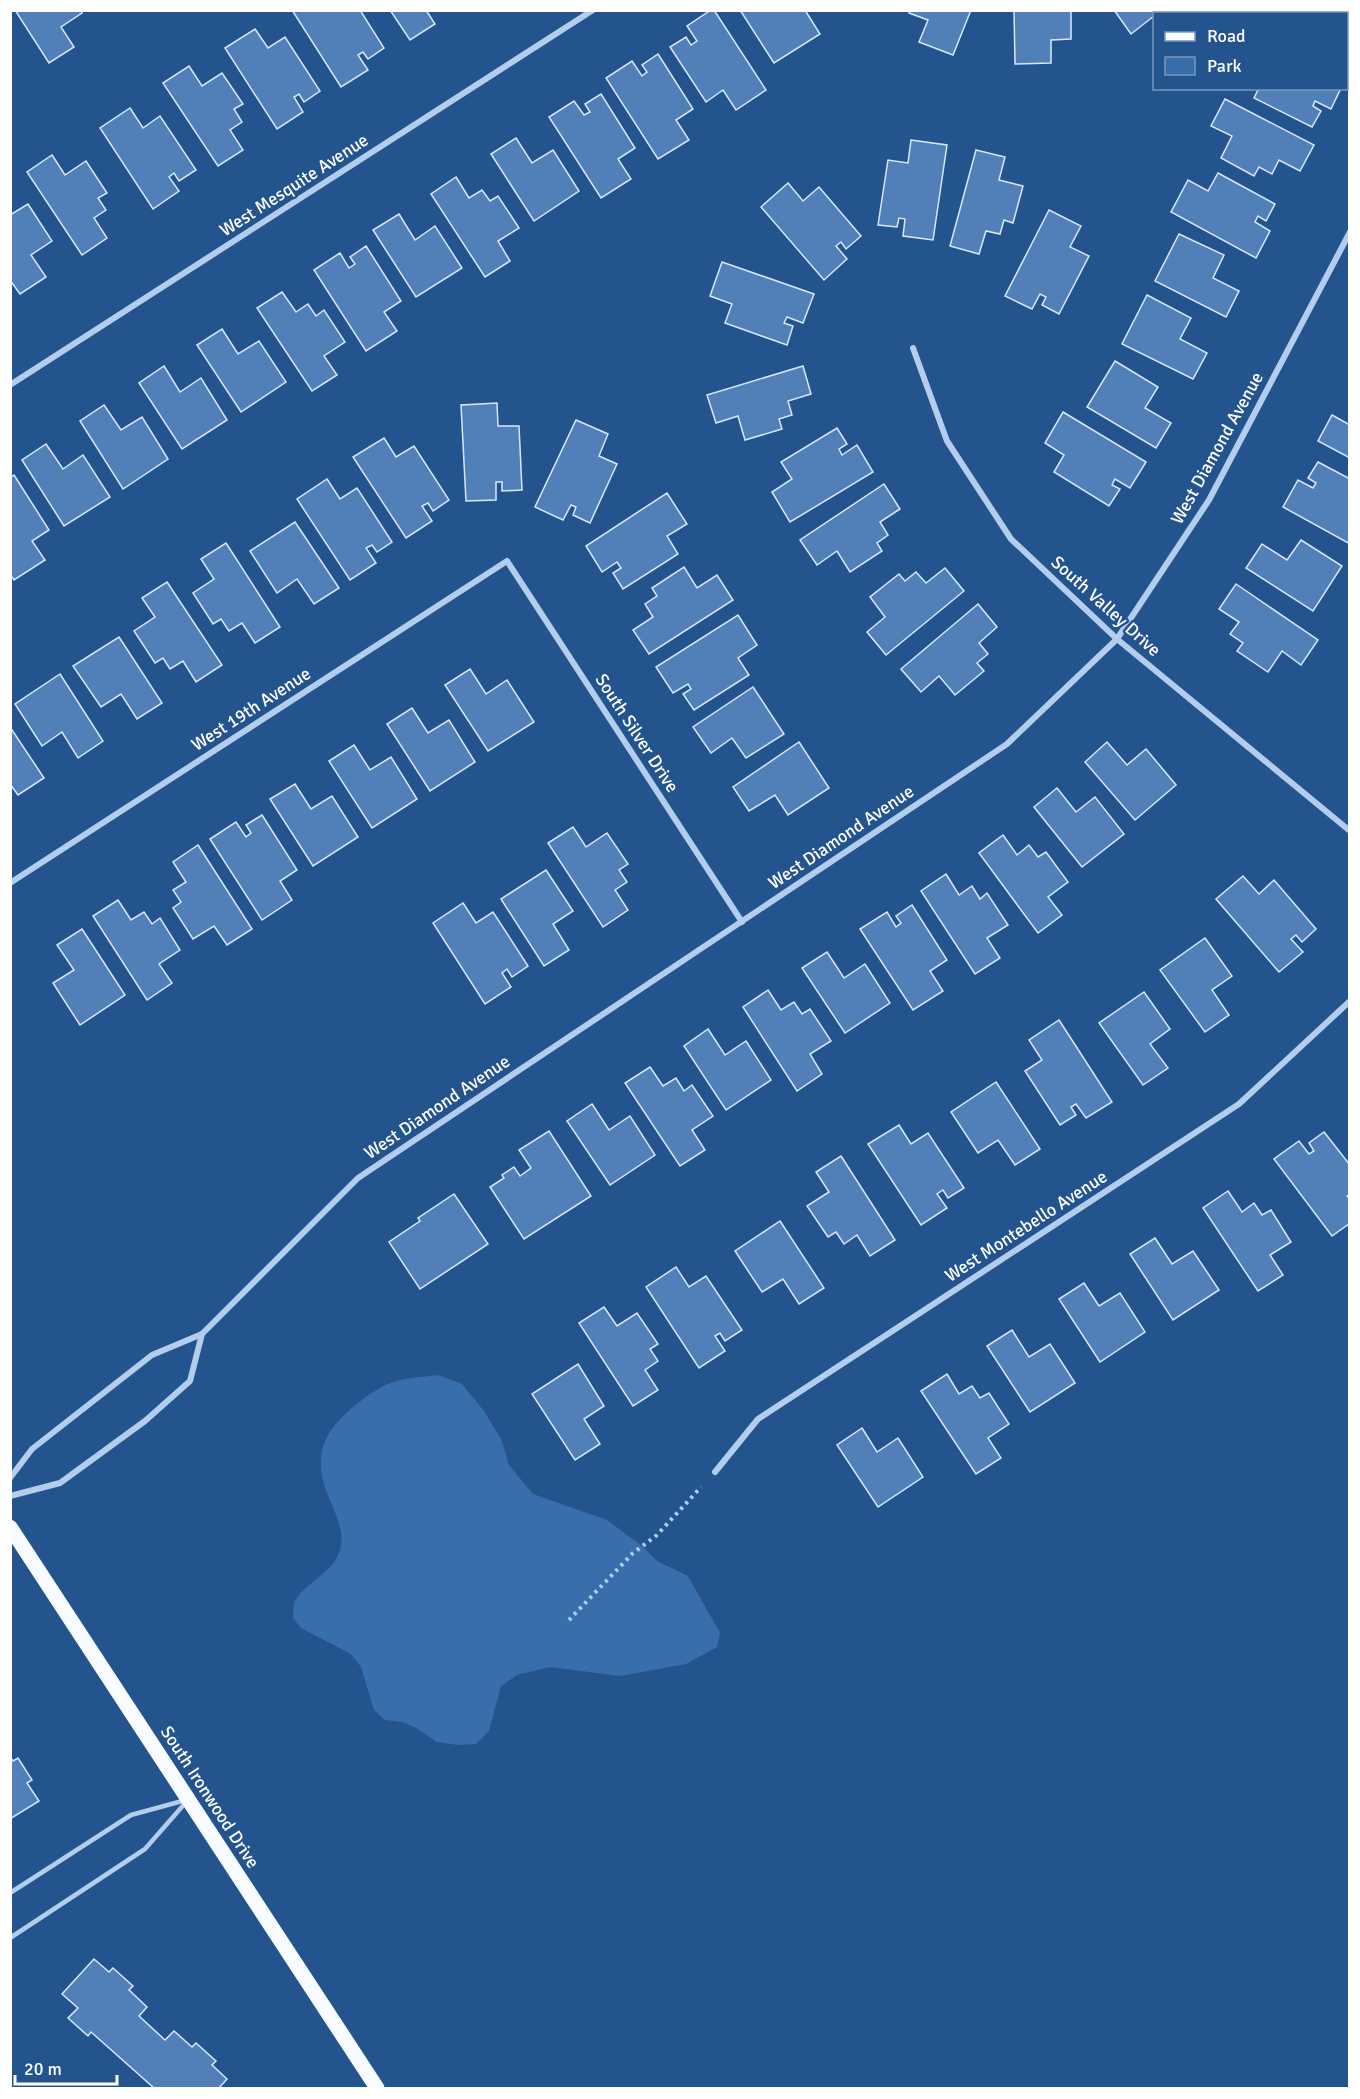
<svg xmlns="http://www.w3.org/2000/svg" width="1360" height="2099" font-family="Signika,sans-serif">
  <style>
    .green { fill: #376eab }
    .building { fill: #5080b7; stroke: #d8e7f9; stroke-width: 1.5 }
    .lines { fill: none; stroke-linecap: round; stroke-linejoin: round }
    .path { stroke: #b3cdec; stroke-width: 4; stroke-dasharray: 3 4.5; stroke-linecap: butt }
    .lane { stroke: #b3cdec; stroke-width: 4.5 }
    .street { stroke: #b3cdec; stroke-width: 6 }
    .primary { stroke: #f8fbff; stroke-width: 15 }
    .labels { text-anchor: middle; stroke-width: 5; stroke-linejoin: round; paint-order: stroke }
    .street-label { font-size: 18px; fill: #fff; stroke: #23548e }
  </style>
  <rect width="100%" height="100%" fill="#23548e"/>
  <path class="green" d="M438,1375L462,1384L484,1411L501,1439L509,1465L533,1494L607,1520L642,1546L657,1561L688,1576L720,1633L717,1647L686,1664L620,1676L550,1667L517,1675L501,1686L489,1731L476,1744L458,1745L437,1742L416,1728L402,1722L385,1720L374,1710L361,1667L351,1654L301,1628L293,1618C294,1613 293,1605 295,1601C306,1581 333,1574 340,1550C347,1530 330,1504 324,1485C314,1447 329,1426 358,1403C369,1394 382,1385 397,1381C410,1377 425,1377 438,1375Z"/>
  <g class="building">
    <path d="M15,10H81L82,13L61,27L74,47L49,63Z"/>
    <path d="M292,10H360L384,48L368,59L363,52L358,55L368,70L341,87Z"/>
    <path d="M390,10H426L435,24L410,40Z"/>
    <path d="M711,10H714L766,90L736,110L723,90L706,102L670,47L686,37L691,45L697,41L687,26Z"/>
    <path d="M740,10H805L820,34L774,63Z"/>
    <path d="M910,10H971L953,55L919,42L928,20L909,13Z"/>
    <path d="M1014,10H1071V39L1051,40V63L1015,64Z"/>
    <path d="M1114,10H1159L1160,12L1154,14V16L1131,34Z"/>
    <path d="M1293,10H1349L1346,16V14H1292Z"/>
    <path d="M255,29L268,48L285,37L320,91L304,102L299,94L294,97L303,112L277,129L225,48Z"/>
    <path d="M1346,31L1350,32V66L1346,64Z"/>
    <path d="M658,54L693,109L676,120L689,140L658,159L606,78L632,61L642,76L647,72L642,65Z"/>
    <path d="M189,66L202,86L222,73L243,104L234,109L242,122L230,130L243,150L218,166L163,83Z"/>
    <path d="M1259,88H1341L1331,109L1315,101L1313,106L1321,111L1312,127L1254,98Z"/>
    <path d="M601,94L635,148L618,159L631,179L601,198L549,117L574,101L584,115L590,112L585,104Z"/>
    <path d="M1225,99L1314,145L1300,171L1279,160L1272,174L1259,167L1254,176L1221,158L1232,136L1211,126Z"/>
    <path d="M130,108L143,128L160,116L196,170L179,181L174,173L169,177L179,191L153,209L100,128Z"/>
    <path d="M516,138L532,163L553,150L579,191L534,221L491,154Z"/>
    <path d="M911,140L947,145L933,240L903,236L905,219L899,218L897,227L878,225L888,160L908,163Z"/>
    <path d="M976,150L1005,157L999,180L1023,186L1013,223L1004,220L1000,234L986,231L979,254L950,246Z"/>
    <path d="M52,155L65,175L86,161L107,193L98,198L106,210L94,218L107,238L82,255L27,172Z"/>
    <path d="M1218,173L1275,204L1266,221L1258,216L1255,222L1270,231L1256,258L1171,212L1188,180L1208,191Z"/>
    <path d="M456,177L469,198L482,190L490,201L498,196L519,228L498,241L510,261L485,277L431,194Z"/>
    <path d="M788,183L803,201L819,187L861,236L846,249L841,242L836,246L847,259L824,280L761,207Z"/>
    <path d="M28,204L52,241L31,255L46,277L20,294L10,280V215Z"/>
    <path d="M1049,210L1081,226L1070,247L1089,256L1059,314L1042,305L1046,297L1040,294L1032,309L1005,296Z"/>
    <path d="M399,214L415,240L435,226L462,268L416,297L373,230Z"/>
    <path d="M1179,234L1224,255L1213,278L1239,291L1226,317L1155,281Z"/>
    <path d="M366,246L401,301L384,312L397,331L366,351L314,270L340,253L349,268L355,264L350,257Z"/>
    <path d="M722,262L814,294L803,323L787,317L784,323L793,326L787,345L725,323L732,304L710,296Z"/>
    <path d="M282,292L296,312L308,304L316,316L324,310L345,342L324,356L337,375L312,391L257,308Z"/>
    <path d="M1147,295L1191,318L1180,339L1207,353L1193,379L1122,344Z"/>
    <path d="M222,329L238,354L259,341L286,382L241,412L197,345Z"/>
    <path d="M1115,361L1158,387L1145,408L1171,423L1156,448L1087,407Z"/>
    <path d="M164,366L180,392L201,378L227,420L182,449L139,383Z"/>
    <path d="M803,366L811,394L788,401L792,415L779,419L782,429L745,440L738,416L716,423L707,395Z"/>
    <path d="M497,403L498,426H519L522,490L502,491V482H496V500L466,501L461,405Z"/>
    <path d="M104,405L121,430L142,417L168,459L123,489L80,421Z"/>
    <path d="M1063,412L1146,462L1130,488L1115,479L1112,485L1120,489L1109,506L1054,472L1064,455L1045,443Z"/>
    <path d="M1332,415L1350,425V458L1318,441Z"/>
    <path d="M576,420L608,434L599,456L617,464L590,523L573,515L576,507L571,505L563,520L535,507Z"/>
    <path d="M837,428L847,444L839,449L842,455L857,445L873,472L790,522L772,492L792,479L781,462Z"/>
    <path d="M384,438L396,457L414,446L449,500L433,511L428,503L422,506L432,521L406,538L353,457Z"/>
    <path d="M46,444L63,469L83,455L110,497L64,526L22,460Z"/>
    <path d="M1318,462L1350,479V544L1283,507L1298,480L1313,488L1316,483L1308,478Z"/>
    <path d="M14,475L49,530L32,541L45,560L14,580L10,574V478Z"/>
    <path d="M327,479L340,499L357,488L392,542L377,552L372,545L366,548L376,563L350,580L297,499Z"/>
    <path d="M884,484L900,509L880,522L888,535L877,543L882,551L850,572L837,551L817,565L800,540Z"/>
    <path d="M667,493L687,524L667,536L678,554L623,589L613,573L621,568L617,562L602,572L586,546Z"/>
    <path d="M295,522L339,588L314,604L297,579L277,593L250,551Z"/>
    <path d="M1301,540L1342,566L1313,611L1246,568L1262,544L1287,560Z"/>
    <path d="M226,543L280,627L255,643L242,623L229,631L221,619L213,624L193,593L214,579L201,559Z"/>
    <path d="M684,567L697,588L717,575L733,600L649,654L633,630L653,617L645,604L657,596L652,588Z"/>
    <path d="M945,568L964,591L886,655L867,632L885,617L870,597L899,574L905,581L916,572L926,583Z"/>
    <path d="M167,582L222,665L196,682L183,661L170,669L163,658L155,663L134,631L155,617L142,598Z"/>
    <path d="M1236,584L1318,640L1301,665L1282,651L1268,672L1237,651L1243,643L1230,634L1239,622L1219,609Z"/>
    <path d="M978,604L997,627L979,643L988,654L977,663L984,671L955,695L939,676L921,692L901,669Z"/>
    <path d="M738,615L757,645L738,658L749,675L694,710L683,694L691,689L688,684L673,693L656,667Z"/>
    <path d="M119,637L162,703L137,719L121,694L101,707L73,666Z"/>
    <path d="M470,669L486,694L507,680L534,722L488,751L445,685Z"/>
    <path d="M60,674L103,741L78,758L62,732L42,746L15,704Z"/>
    <path d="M753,687L784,734L746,758L732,738L711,753L693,727Z"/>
    <path d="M412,708L428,733L449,720L475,762L430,791L387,724Z"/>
    <path d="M10,727L44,778L18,795L10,784Z"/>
    <path d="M799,742L829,788L788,815L775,795L749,811L733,787Z"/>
    <path d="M1107,742L1127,765L1146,749L1176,785L1135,820L1085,762Z"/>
    <path d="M354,745L370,770L391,757L417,799L372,828L329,761Z"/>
    <path d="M295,784L311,809L332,796L358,837L313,866L270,799Z"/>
    <path d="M1057,788L1076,812L1095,797L1124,834L1082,867L1034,807Z"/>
    <path d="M262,815L297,870L280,881L292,900L262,920L210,839L236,822L246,837L251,833L246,825Z"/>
    <path d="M573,827L586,847L607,833L628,864L619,870L627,882L615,890L628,910L603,927L548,843Z"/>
    <path d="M1003,835L1017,855L1029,845L1038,857L1046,852L1068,882L1048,897L1062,915L1038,933L979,853Z"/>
    <path d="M198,845L252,929L227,945L214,926L193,939L173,908L181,902L173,890L186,882L173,862Z"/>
    <path d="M546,870L573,911L553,924L569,950L544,966L501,899Z"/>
    <path d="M946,874L959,895L972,886L980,899L987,893L1008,925L987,938L1000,958L975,974L921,891Z"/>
    <path d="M1243,876L1259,894L1274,880L1316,929L1302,942L1296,935L1291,939L1303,952L1279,972L1216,899Z"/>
    <path d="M118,900L131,920L144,912L152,924L160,918L180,950L159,964L172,983L147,1000L93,916Z"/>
    <path d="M463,903L476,923L493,912L528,966L512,977L507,969L502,973L511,987L485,1004L433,923Z"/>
    <path d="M912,905L947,960L930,971L943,991L913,1010L860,929L887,912L896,927L901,923L896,916Z"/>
    <path d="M82,929L125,995L80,1025L53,983L74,970L57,945Z"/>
    <path d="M1205,938L1232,976L1212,990L1229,1015L1205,1032L1160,970Z"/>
    <path d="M827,952L844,978L865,964L890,1003L845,1033L802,968Z"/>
    <path d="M768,990L781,1010L794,1002L802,1014L810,1009L831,1041L810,1054L822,1074L797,1091L743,1007Z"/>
    <path d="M1144,992L1170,1029L1150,1044L1168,1068L1143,1085L1099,1023Z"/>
    <path d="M1059,1020L1112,1102L1086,1118L1076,1104L1071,1107L1076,1115L1060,1125L1025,1071L1042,1060L1029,1040Z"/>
    <path d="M708,1029L725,1055L746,1041L771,1080L726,1110L684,1046Z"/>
    <path d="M650,1067L663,1086L676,1078L684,1091L692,1085L713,1116L692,1130L705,1150L680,1166L625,1083Z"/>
    <path d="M996,1082L1040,1149L1015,1165L998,1140L978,1153L951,1112Z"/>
    <path d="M592,1104L609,1130L630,1116L655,1155L610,1185L567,1121Z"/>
    <path d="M899,1125L911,1144L928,1133L964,1188L948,1198L943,1190L937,1194L947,1208L921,1225L868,1144Z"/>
    <path d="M549,1131L591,1196L524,1239L490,1187L504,1178L502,1175L514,1167L520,1176L531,1168L519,1150Z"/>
    <path d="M1324,1132L1350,1165V1194L1347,1196L1350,1199V1223L1332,1236L1274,1159L1299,1141L1309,1154L1314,1151L1309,1143Z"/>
    <path d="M841,1156L895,1240L870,1256L857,1235L844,1244L836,1232L828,1237L807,1206L829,1192L816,1172Z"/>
    <path d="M1228,1191L1242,1212L1254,1203L1262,1215L1271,1210L1291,1242L1270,1255L1283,1275L1258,1291L1203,1208Z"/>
    <path d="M454,1194L488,1244L420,1289L389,1242L420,1221L418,1218Z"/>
    <path d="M780,1221L824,1288L799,1304L783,1279L762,1292L735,1251Z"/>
    <path d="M1155,1238L1172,1264L1193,1251L1219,1290L1173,1320L1130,1254Z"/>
    <path d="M676,1267L689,1287L706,1276L742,1330L725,1341L720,1333L715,1336L725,1351L699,1368L646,1287Z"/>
    <path d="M1084,1283L1099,1306L1120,1293L1145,1332L1100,1362L1059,1299Z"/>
    <path d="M604,1307L617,1326L637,1313L658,1344L650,1349L658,1361L645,1370L658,1390L633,1406L579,1323Z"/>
    <path d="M1012,1330L1029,1357L1050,1344L1075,1383L1030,1412L987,1346Z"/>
    <path d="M578,1364L604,1406L584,1419L600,1444L575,1460L532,1394Z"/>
    <path d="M947,1374L959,1394L972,1386L980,1398L989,1393L1009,1424L988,1438L1001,1458L976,1474L921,1391Z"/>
    <path d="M862,1428L877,1452L898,1438L923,1477L878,1507L837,1445Z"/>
    <path d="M10,1757L13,1761L18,1758L32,1780L27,1783L39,1801L10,1819Z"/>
    <path d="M94,1959L109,1972L113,1968L133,1986L129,1990L147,2007L139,2016L165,2040L174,2031L192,2047L196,2043L216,2061L212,2065L227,2079L219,2088H154L91,2032L88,2036L68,2018L78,2008L62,1994Z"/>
  </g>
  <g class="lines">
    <path class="path" d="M569,1620L633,1553L657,1535L701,1487"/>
    <g class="lane">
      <path d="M10,1893L131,1815L186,1800"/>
      <path d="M10,1938L145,1849L187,1801"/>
    </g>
    <g class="street">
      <path d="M913,348L947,441L1011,539L1117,639L1350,831"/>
      <path d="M10,385L593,10"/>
      <path d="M10,883L507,561L742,922"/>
      <path d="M715,1472L758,1419L1239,1104L1350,1001"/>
      <path d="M10,1478L32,1449L152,1355L202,1334L358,1178L1007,744L1117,639L1209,500L1350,232"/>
      <path d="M10,1496L60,1483L145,1421L190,1381L202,1334"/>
    </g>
    <path class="primary" d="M10,1527L377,2088"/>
  </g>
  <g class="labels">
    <g class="street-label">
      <text transform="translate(294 185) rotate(-33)" y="6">West Mesquite Avenue</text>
      <text transform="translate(1217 448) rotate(-61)" y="6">West Diamond Avenue</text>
      <text transform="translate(1106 606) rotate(42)" y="6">South Valley Drive</text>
      <text transform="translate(251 709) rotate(-33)" y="6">West 19th Avenue</text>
      <text transform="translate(637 733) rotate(57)" y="6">South Silver Drive</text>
      <text transform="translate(841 837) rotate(-34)" y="6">West Diamond Avenue</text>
      <text transform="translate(437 1107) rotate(-34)" y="6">West Diamond Avenue</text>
      <text transform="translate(1026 1226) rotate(-33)" y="6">West Montebello Avenue</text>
      <text transform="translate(210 1797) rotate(57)" y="6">South Ironwood Drive</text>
    </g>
  </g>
  <rect width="1360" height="2099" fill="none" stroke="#ffffff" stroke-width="24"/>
  <rect x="1153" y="12" width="195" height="78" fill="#23548e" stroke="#7b98bb" stroke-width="1.5"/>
  <rect x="1165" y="32" width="30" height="9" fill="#f8fbff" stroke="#7b98bb" stroke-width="1.5"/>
  <text x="1207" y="42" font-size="18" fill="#ffffff">Road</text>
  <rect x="1165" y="57" width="30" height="18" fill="#376eab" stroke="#7b98bb" stroke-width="1.5"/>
  <text x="1207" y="72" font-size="18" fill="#ffffff">Park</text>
  <path d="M15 2075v9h102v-9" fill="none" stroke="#ffffff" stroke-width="3"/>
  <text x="24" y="2075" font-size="18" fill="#ffffff" stroke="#23548e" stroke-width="4.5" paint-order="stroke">20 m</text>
</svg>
